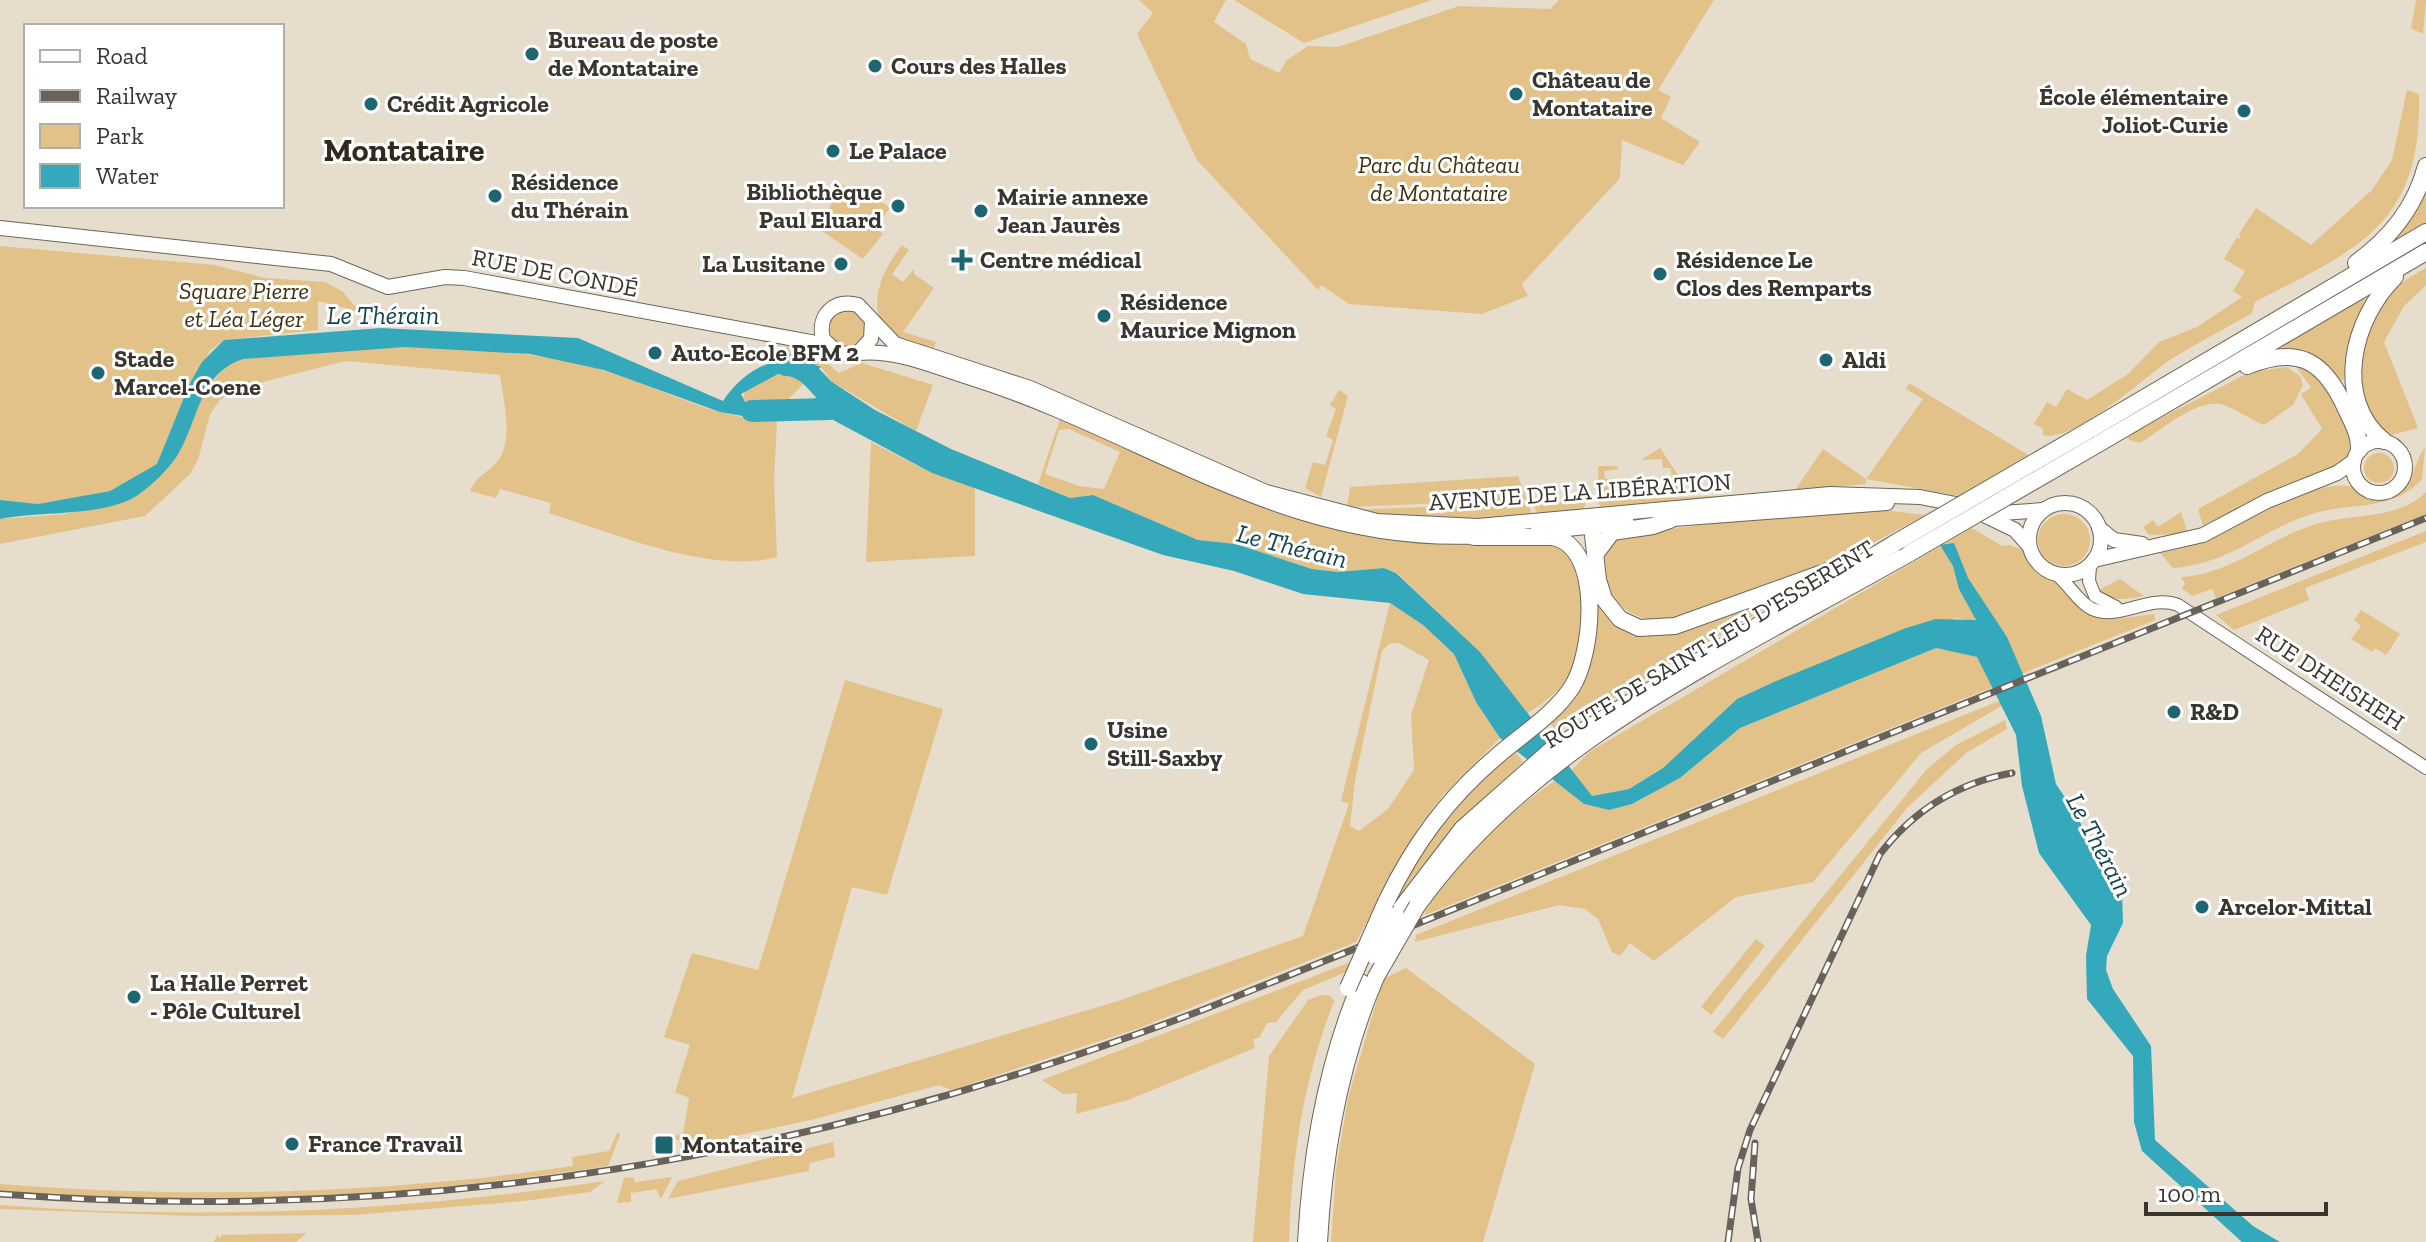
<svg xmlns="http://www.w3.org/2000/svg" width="2426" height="1242" font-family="'Zilla Slab',serif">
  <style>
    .green { fill: #e2c289; fill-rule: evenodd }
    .water { fill: #35a9bc }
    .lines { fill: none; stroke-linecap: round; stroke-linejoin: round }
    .river { stroke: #35a9bc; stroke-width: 22 }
    .tertiary-casing { stroke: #6d6557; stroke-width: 14 }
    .secondary-casing { stroke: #6d6557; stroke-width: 16 }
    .primary-casing { stroke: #6d6557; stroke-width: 18 }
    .tertiary { stroke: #fff; stroke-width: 12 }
    .secondary { stroke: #fff; stroke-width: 14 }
    .primary { stroke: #fff; stroke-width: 16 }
    .rail-casing { stroke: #68625a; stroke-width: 7 }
    .rail { stroke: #fff; stroke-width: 4; stroke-dasharray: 12; stroke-linecap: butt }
    .primary-bridge-casing { stroke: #6d6557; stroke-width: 18; stroke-linecap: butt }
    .primary-bridge { stroke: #fff; stroke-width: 16 }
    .poi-dot { fill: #1c6672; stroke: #fff; stroke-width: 3 }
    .labels { text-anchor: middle; stroke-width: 6; stroke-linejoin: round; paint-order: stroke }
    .poi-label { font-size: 24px; font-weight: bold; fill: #39352f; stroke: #fff; text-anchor: start }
    .park-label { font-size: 24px; font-style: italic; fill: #41300f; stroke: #fff }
    .street-label { font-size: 24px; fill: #39352f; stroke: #fff }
    .water-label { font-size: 26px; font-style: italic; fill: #12444c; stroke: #fff }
    .district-label { font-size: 32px; font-weight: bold; fill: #31291d; stroke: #fff }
  </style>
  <rect width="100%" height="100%" fill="#e6ddcd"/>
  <g class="green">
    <path d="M1139,0H1226L1214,22L1246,44L1250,59L1279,73L1287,60L1308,46L1338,47L1459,6L1550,9L1559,0H1714L1658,90L1671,97L1661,118L1700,142L1683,165L1622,140L1620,178L1522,284L1528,296L1482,314L1349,304L1321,285L1318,290L1197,160L1137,34L1153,13Z"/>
    <path d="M1234,0H1432L1304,43Z"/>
    <path d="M2416,0H2426L2423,34L2411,28Z"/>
    <path d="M2407,90L2419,94C2422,226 2359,248 2255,302L2252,313C2225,329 2196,343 2170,360C2143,378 2075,443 2043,435V429L2034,424L2047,402L2056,407L2067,389L2087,400L2128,374L2159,342L2197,327L2242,297L2233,291L2245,271L2224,259L2237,237L2241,239L2239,234L2256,208L2311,245L2372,190L2392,160Z"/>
    <path d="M841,184L891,207L875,227L883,234L863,259L819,229Z"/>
    <path d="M2426,184V224L2387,245Z"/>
    <path d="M902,245L909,250L892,274L903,282L914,269V274L934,288L903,332L936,342L934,348C921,345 907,342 896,336C860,315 883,268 902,245Z"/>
    <path d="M0,246L215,265L265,278L325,282L342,291L360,312L318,301V330L224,340L211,350L189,385L157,464L133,479L110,491L38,504L0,500Z"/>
    <path d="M2426,268V285L2404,306L2384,342L2418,428L2387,436C2347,409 2354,344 2378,307C2390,288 2408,278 2426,268Z"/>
    <path d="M2366,296L2352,335L2344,380L2338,381L2281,350V346Z"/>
    <circle cx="848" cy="329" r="18"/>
    <path d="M787,346L810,349L839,373L862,363L933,385L916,431L832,382L821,367L786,359Z"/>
    <path d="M405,347C472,347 541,352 606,371C662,388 717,421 777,420L774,481L777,557C711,575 613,533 549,513L551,503L500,489L496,498L470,491C477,474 491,472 500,458C513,437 503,398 500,375L346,361L243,387L220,400L210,414L198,460L190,474L145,516L0,544V519L65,514L135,497C153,471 211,374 232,362C256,350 371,349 405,347Z"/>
    <path d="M2293,362L2323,378L2351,434V450L2346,461L2203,526L2198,509L2298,454L2322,429L2301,394L2311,388Z"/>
    <path d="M2287,367L2300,376L2303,385L2293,405L2264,425C2252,421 2230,405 2219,404C2193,401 2162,430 2140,443L2129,440L2128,435L2250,372Z"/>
    <path d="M782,372H795L805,382L782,406L742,402L745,391Z"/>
    <path d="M1909,383L2030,456L1959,496L1866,479V484L1795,490L1823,449L1866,479L1923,399L1906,389Z"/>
    <path d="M1339,390L1348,396L1321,497L1305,488L1313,462L1325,465L1333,440L1326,436L1336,409L1330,405Z"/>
    <path d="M1060,419C1170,466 1284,529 1405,542C1456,548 1507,540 1558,543C1564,550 1575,558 1579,567C1584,576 1581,594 1581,604C1584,659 1574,685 1526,714L1480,652L1396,572L1384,568L1338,572L1312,569L1236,544L1198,540L1093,495L1070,498L1038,484ZM1069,429L1120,452L1104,489L1079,486L1045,474L1059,430Z"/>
    <path d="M871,442L932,473L975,486V556L866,562Z"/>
    <path d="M1660,448L1690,493L1599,497L1598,466H1618V469L1604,471L1605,479H1614L1615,488L1672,484L1671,468H1663L1662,459L1641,460Z"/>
    <path d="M2425,448L2422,479C2393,512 2351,502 2312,514C2261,530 2230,564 2173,568L2160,553C2218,545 2259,503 2315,489C2326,487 2341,484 2351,487C2369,493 2377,506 2397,494C2414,485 2413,462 2425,448Z"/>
    <circle cx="2379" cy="468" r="15"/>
    <path d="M1518,476L1527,500L1347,507L1350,487Z"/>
    <path d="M2426,492V514L2216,598L2212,589L2192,596L2182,588L2185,584L2181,577C2234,574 2270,536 2320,523C2355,513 2398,520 2426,492Z"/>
    <path d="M1754,494L1602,508L1597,501Z"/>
    <path d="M1586,501L1583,511L1537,514L1533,503Z"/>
    <path d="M1528,503L1533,518L1434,523L1347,510Z"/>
    <path d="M1866,508L1925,515L1858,551L1669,620C1627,625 1595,591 1606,549L1623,535L1825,509Z"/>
    <path d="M2181,512L2188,534L2149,535L2143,527L2153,520L2158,527Z"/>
    <circle cx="2064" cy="540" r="26"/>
    <path d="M1972,528L2002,546L2009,545L2023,550L2035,571L2059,583L2087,613L2096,617L2115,619L2154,614L2155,620L2021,674C2006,642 2011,633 1976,617L1974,621L1956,618L1763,687L1737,699L1663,768L1629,789L1592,796L1570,772L1589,752Z"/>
    <path d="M2426,531V542L2305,588L2309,600L2234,630L2216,615Z"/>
    <path d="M1593,579L1641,635L1675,633L1795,590L1556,732L1551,724C1596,674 1599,644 1593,579Z"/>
    <path d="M2120,579L2144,596C2127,599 2113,603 2099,590Z"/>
    <path d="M1390,603L1423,625L1454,654L1476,702L1500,738L1443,795L1418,828L1356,942L1139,1028L952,1090L939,1085L815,1119L681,1148L680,1140H674L673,1136L683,1134L689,1098L675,1092L690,1045L664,1037L692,953L758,970L845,680L943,709L887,895L852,887L792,1098L1118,1001L1303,936L1349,804L1341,801ZM1399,643L1429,660L1411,715L1414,770L1388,809L1359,831L1350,826L1355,781L1382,651L1389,644Z"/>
    <path d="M2361,610L2400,634L2386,655L2375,648L2372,652L2351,639L2361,626L2354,620Z"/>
    <path d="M1936,648L1978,657L1993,687L1425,915L1426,907C1465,858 1503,815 1555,781L1584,804L1609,810L1632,804L1680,778L1740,728Z"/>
    <path d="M1999,701L2003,705L1921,753L1813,882L1736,897L1654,961L1630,943L1620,956L1612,952L1598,919L1585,909L1559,905L1415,942L1416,935Z"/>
    <path d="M2005,720L2007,729L1966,753L1907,808L1723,1039L1713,1032L1927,769L1956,745Z"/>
    <path d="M1513,748L1523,762C1475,805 1433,847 1397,900L1393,898L1437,822Z"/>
    <path d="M1756,939L1765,946L1711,1015L1701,1007Z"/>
    <path d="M1351,962L1346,972L1303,990L1276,1022L1267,1023L1259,1038L1253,1039L1255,1048L1128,1100L1076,1114L1077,1093L1063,1094L1042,1080Z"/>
    <path d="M1406,968L1535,1064L1483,1242H1331L1336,1170L1348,1098L1383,979Z"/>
    <path d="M1321,995L1331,996L1334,1001C1303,1082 1292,1155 1289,1242H1253L1269,1056L1308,1000Z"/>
    <path d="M618,1131L620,1135L608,1166C407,1197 202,1207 0,1191V1184C190,1199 385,1194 573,1166L572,1157L609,1151Z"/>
    <path d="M833,1142L835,1157L810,1163L809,1171L668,1199L678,1181Z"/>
    <path d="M633,1177L635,1182L672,1177L661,1199L656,1189L631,1193V1202L617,1203L624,1178Z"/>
    <path d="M605,1181L590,1192L524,1201L354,1215L195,1216L0,1209V1205C202,1221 405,1211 605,1181Z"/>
    <path d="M307,1233L296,1242H214L217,1235L221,1239V1235Z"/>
  </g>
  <g class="water">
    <path d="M381,328L578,338L723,401C747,366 781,350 821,367L805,382L795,372L778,374L741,394L746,404L782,406L777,420L771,421L720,412L604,370L530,354L405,347L243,359C198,374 199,421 177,456C167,471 152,485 138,495C106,517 37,511 0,519V500L38,504L110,491L157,464L189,385L202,362L224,340Z"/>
    <path d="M832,382L875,410L951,449L1070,498L1093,495L1198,540L1236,544L1312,569L1338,572L1384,568L1396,573L1480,652L1592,796L1629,789L1663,768L1737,699L1774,682L1906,628L1936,619L1976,620L1959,589L1953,566L1940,545L1954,543L1968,578L2007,637L2041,716L2056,784L2078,817L2090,846L2122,891L2123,923L2107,956L2106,970L2113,989L2151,1046L2155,1140L2253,1226L2280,1242H2242L2142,1151L2134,1122L2133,1056L2087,999L2086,956L2091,925L2039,853L2022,786L2016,735L1977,657L1936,648L1740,728L1680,778L1632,804L1609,810L1584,804L1500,738L1476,702L1454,654L1423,625L1390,603L1303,594L1234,571L1163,555L932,473L822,414L795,418Z"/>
  </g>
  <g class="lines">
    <g class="river">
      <path d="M786,365C811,365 823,395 843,407"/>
      <path d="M752,411L829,409"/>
    </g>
    <defs>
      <g id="tertiary">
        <path d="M2090,565L2089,581L2095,596L2116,607"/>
        <path d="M2056,574C2069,584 2078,602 2092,609C2120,621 2149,594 2178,605L2426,768"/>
      </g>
      <g id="secondary">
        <path d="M0,228L331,264L388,287L445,277L464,278L827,345"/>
        <path d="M872,320L871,339L858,353L839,354L823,339C817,315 834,299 858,305L895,344L1030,388L1266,492L1377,521L1478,526L1830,494L1920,497L2002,513L2043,510"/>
        <path d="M858,353C896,349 935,367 971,378C1149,434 1286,548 1484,536"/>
        <circle cx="2379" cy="467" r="26"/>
        <circle cx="2065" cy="539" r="36"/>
        <path d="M1986,516L2015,530L2029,546"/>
        <path d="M1660,520L1887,503"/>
        <path d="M2099,528L2114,540L2142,544"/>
        <path d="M1537,532L1627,523"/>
        <path d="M2094,560L2203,535L2267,501L2337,473L2354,461"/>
      </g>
      <g id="primary">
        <path d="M2356,263C2390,238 2415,208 2426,166"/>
        <path d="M2247,366C2298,345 2324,360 2346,409C2352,422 2360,435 2359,450"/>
        <path d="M2088,431L2426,232"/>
        <path d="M2384,441C2332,399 2353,318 2395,277"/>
        <path d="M2098,444L2426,252"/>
        <path d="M1592,526L1598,580L1604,599L1620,619L1639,628L1675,626L1842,566"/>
        <path d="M1597,552L1612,532L1653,526L1670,520"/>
        <path d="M1386,902C1414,844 1447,799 1496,757C1521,735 1553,716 1572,687C1593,654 1604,546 1552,537H1474"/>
        <path d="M1417,906C1537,738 1735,653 1910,553"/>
        <path d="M1396,915L1462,829L1551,750L1895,543"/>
        <path d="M1306,1242C1311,1152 1326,1065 1361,982"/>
        <path d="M1319,1242C1324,1150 1340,1061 1376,977"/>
      </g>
    </defs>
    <use href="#tertiary" class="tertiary-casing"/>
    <use href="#secondary" class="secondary-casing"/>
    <use href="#primary" class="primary-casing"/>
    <use href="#tertiary" class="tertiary"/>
    <use href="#secondary" class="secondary"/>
    <use href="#primary" class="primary"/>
    <defs>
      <g id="rail">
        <path d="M1755,1143L1751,1199L1758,1242"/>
        <path d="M0,1194C422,1225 812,1159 1205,1009L2426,518"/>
        <path d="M1728,1242L1738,1168L1750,1130L1880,854C1914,810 1957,783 2012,773"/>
      </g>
    </defs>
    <use href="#rail" class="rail-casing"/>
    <use href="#rail" class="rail"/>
    <defs>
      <g id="primary-bridge">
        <path d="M1895,543L2088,431"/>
        <path d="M1910,553L2098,444"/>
        <path d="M1373,955L1396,915"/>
        <path d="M1376,977L1417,906"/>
        <path d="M1348,988L1386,902"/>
      </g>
    </defs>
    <use href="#primary-bridge" class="primary-bridge-casing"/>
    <use href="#primary-bridge" class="primary-bridge"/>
  </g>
  <g class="poi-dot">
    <circle cx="532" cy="54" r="8"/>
    <circle cx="875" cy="66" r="8"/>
    <circle cx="1516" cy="94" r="8"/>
    <circle cx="371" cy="104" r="8"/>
    <circle cx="2244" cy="111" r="8"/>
    <circle cx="833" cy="151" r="8"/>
    <circle cx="495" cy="196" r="8"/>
    <circle cx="898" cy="206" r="8"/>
    <circle cx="981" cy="211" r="8"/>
    <path d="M958 248h8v8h8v8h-8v8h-8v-8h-8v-8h8z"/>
    <circle cx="841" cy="264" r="8"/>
    <circle cx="1660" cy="274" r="8"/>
    <circle cx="1104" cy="316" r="8"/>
    <circle cx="655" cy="353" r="8"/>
    <circle cx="1826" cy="360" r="8"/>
    <circle cx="98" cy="373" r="8"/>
    <circle cx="2174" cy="712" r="8"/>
    <circle cx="1091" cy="744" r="8"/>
    <circle cx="2202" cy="907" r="8"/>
    <circle cx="134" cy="997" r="8"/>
    <circle cx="292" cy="1144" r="8"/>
    <rect x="654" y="1135" width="20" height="20" rx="4"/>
  </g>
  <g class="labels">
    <g class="poi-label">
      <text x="548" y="48">Bureau de poste<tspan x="548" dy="28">de Montataire</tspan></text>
      <text x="891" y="74">Cours des Halles</text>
      <text x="1532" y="88">Château de<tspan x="1532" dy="28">Montataire</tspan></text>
      <text x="2228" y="105" text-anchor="end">École élémentaire<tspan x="2228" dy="28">Joliot-Curie</tspan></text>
      <text x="387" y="112">Crédit Agricole</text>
      <text x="849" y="159">Le Palace</text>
      <text x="511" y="190">Résidence<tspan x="511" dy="28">du Thérain</tspan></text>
      <text x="882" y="200" text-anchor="end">Bibliothèque<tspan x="882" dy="28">Paul Eluard</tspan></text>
      <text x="997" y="205">Mairie annexe<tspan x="997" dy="28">Jean Jaurès</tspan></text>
      <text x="980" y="268">Centre médical</text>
      <text x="1676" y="268">Résidence Le<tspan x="1676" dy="28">Clos des Remparts</tspan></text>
      <text x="825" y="272" text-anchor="end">La Lusitane</text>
      <text x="1120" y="310">Résidence<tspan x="1120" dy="28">Maurice Mignon</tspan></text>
      <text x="671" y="361">Auto-Ecole BFM 2</text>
      <text x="114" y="367">Stade<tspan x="114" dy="28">Marcel-Coene</tspan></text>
      <text x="1842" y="368">Aldi</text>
      <text x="2190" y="720">R&amp;D</text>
      <text x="1107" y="738">Usine<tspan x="1107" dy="28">Still-Saxby</tspan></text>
      <text x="2218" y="915">Arcelor-Mittal</text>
      <text x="150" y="991">La Halle Perret<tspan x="150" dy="28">- Pôle Culturel</tspan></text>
      <text x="308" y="1152">France Travail</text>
      <text x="682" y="1153">Montataire</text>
    </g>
    <g class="park-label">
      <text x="1439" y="173">Parc du Château<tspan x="1439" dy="28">de Montataire</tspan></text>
      <text x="244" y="299">Square Pierre<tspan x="244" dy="28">et Léa Léger</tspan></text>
    </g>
    <g class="street-label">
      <text transform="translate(555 273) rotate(11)" y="8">RUE DE CONDÉ</text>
      <text transform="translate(1580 492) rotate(-4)" y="8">AVENUE DE LA LIBÉRATION</text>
      <text transform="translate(1709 644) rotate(-31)" y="8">ROUTE DE SAINT-LEU D'ESSERENT</text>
      <text transform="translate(2330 678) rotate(33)" y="8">RUE DHEISHEH</text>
    </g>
    <g class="water-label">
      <text x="383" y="324">Le Thérain</text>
      <text transform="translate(1292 546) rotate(14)" y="9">Le Thérain</text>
      <text transform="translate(2100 845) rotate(62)" y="9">Le Thérain</text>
    </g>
    <g class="district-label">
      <text x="404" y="161">Montataire</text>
    </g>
  </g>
  <rect x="24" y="24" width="260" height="184" fill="#ffffff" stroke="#b0aeac" stroke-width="2"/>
  <rect x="40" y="50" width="40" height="12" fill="#ffffff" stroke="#b0aeac" stroke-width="2"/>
  <text x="96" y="64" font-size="24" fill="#39352f">Road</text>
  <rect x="40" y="90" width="40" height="12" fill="#68625a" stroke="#b0aeac" stroke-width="2"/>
  <text x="96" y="104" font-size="24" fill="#39352f">Railway</text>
  <rect x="40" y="124" width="40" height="24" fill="#e2c289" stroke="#b0aeac" stroke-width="2"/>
  <text x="96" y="144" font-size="24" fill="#39352f">Park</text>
  <rect x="40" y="164" width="40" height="24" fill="#35a9bc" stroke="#b0aeac" stroke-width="2"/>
  <text x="96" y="184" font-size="24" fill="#39352f">Water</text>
  <path d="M2146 1202v12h180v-12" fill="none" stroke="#39352f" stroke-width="4"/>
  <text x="2158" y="1202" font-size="24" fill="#39352f" stroke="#ffffff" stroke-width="6" paint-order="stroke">100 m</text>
</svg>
